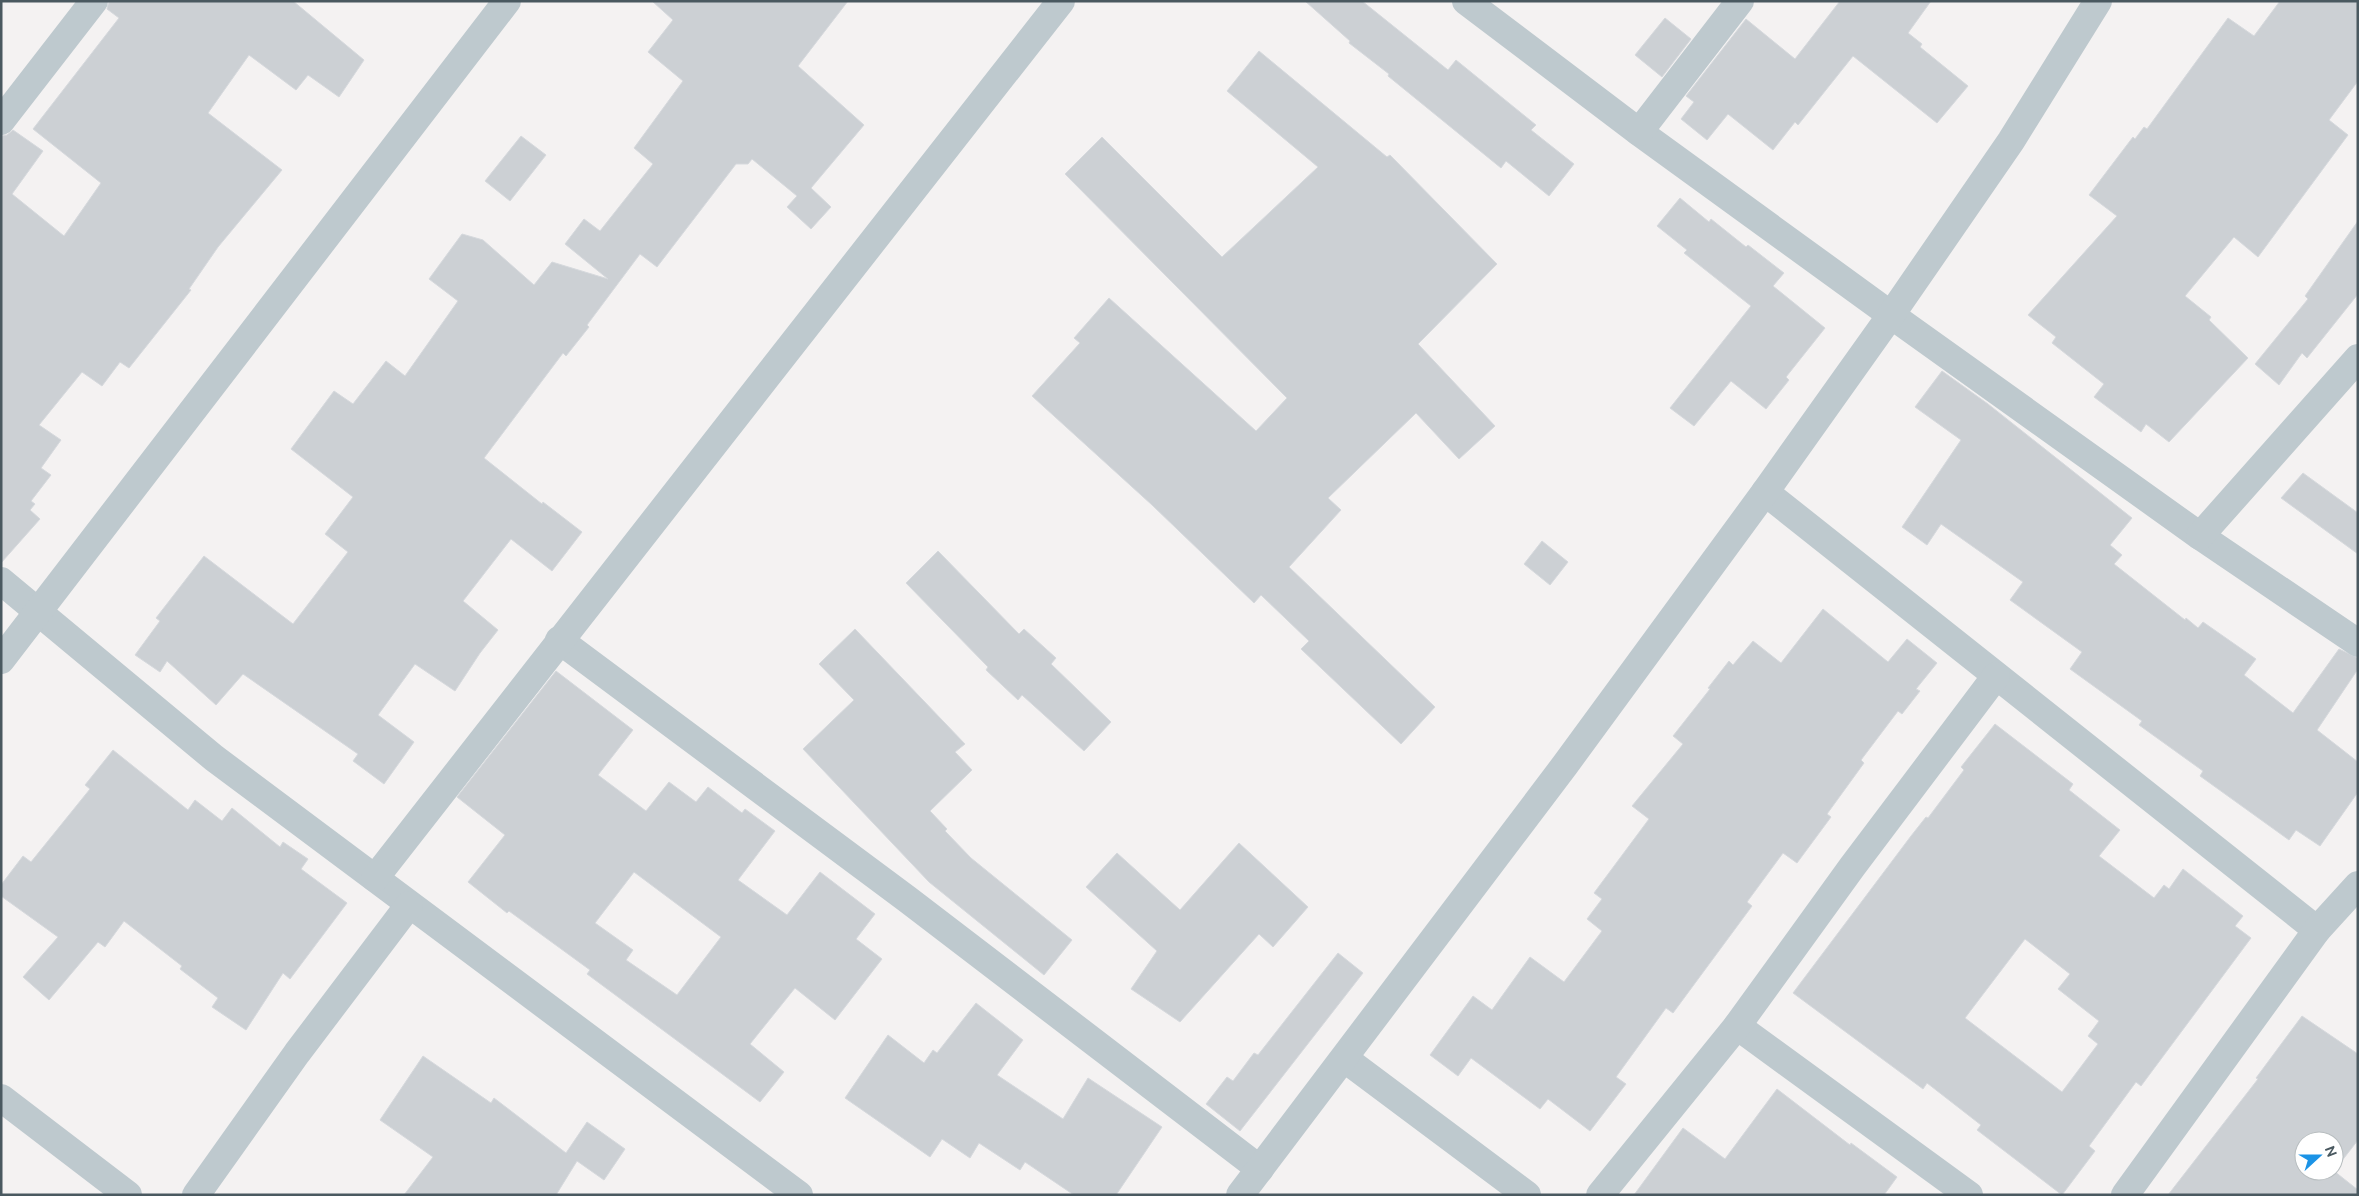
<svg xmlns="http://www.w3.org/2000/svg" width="2359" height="1196" font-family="Ubuntu,sans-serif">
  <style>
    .building { fill: #ccd0d4; stroke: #d6d9dd; fill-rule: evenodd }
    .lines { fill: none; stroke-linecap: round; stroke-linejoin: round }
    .minor { stroke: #bec9ce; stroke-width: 28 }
  </style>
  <rect width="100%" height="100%" fill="#f4f2f2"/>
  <g class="building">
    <path d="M109,1H293L364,60L339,97L308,75L296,90L249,55L208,113L282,170L218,247L189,289L191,290L129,368L120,362L102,386L82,372L39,425L61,440L41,468L51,475L31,501L35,504L30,510L40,519L1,563V136L7,135L13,130L43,151L12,194L64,236L101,183L33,129L119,18L107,9Z"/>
    <path d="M652,1H848L798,66L864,125L811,188L831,207L811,229L787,207L797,196L752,159L748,164H736L657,267L640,254L587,325L589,327L566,356L563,353L484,458L542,504L543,502L582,532L552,571L511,539L463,601L498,630L480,653L455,691L415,664L378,715L414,742L384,784L353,761L358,754L243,674L216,705L167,661L160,672L135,655L160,621L156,618L204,556L293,624L348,552L325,534L353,497L291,449L334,391L353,404L386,361L405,376L458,301L429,279L462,234L483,240L534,285L552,262L608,279L565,244L584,219L600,231L653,164L634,148L683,81L648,52L673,20Z"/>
    <path d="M1305,1H1362L1448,70L1456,60L1536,125L1531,130L1574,164L1549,196L1506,161L1501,168L1388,76L1389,74L1349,43L1350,41Z"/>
    <path d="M1840,1H1931L1908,33L1922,44L1920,47L1968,86L1937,123L1853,56L1798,125L1795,122L1773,150L1728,114L1707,140L1681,119L1694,102L1686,96L1746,19L1795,59Z"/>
    <path d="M2280,1H2358V81L2329,120L2348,135L2258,257L2234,237L2185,296L2211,317L2209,320L2248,358L2169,442L2146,424L2141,432L2094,397L2104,384L2052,343L2056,337L2028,315L2117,216L2089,195L2133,137L2135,139L2144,127L2147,129L2228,18L2254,36Z"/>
    <path d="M1665,18L1691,39L1662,77L1635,55Z"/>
    <path d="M1259,51L1387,157L1390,155L1497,264L1418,344L1495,426L1459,459L1416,413L1328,498L1341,510L1289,567L1435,707L1401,744L1301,649L1309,641L1261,595L1254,603L1152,505L1032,396L1080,343L1074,338L1109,298L1256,431L1287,398L1065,174L1102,137L1222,257L1318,167L1227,91Z"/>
    <path d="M521,136L546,155L510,201L485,181Z"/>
    <path d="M1680,198L1709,222L1711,219L1746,247L1748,245L1784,273L1773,286L1825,328L1786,377L1789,380L1766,409L1731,381L1694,426L1670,408L1751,306L1684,253L1687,250L1657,226Z"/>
    <path d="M2358,221V294L2307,358L2302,353L2279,385L2255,364L2308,299L2305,296Z"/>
    <path d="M1942,371L1988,404L2132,518L2110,545L2122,555L2114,564L2185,620L2186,618L2198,628L2203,622L2256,659L2244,675L2293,713L2339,649L2358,658V669L2317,730L2358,762V792L2320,846L2296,830L2289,840L2200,776L2203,771L2139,725L2142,721L2070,669L2082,652L2010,600L2023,582L1941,524L1927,545L1902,527L1961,440L1915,407Z"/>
    <path d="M2303,473L2358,513V554L2281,498Z"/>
    <path d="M1542,541L1568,562L1550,585L1524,564Z"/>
    <path d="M938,551L1019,634L1024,629L1056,658L1051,664L1111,722L1084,751L1022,695L1018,700L986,670L988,667L906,583Z"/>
    <path d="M1823,609L1888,662L1907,639L1937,663L1916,689L1920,691L1902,714L1898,711L1861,760L1864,763L1827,814L1831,817L1797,863L1783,853L1747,902L1752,906L1673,1013L1666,1008L1616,1077L1626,1084L1590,1131L1548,1099L1540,1109L1471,1058L1458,1076L1430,1055L1473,996L1492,1010L1530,957L1564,982L1602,931L1587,919L1602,899L1594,893L1649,819L1632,806L1683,744L1673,736L1710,689L1708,688L1729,661L1733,665L1753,641L1781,663Z"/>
    <path d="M855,629L965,744L955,752L972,770L930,811L947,829L945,831L971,858L1072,940L1044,975L929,882L803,749L854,700L819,664Z"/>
    <path d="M556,671L633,730L598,775L646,811L669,782L696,802L708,787L742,813L745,809L775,831L738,880L787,915L820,872L875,914L856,939L882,959L835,1020L795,988L750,1044L784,1072L760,1102L587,974L590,970L509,911L507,913L468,882L505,835L457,797ZM634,872L721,937L677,995L626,960L633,950L595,923Z"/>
    <path d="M1995,724L2073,784L2069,790L2120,830L2099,856L2154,898L2164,885L2169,889L2183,869L2243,916L2235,926L2251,938L2141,1086L2136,1082L2089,1146L2095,1151L2062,1195L1977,1130L1981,1125L1927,1083L1923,1089L1793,993L1911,836L1926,817L1928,818L1964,770L1961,767ZM2025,939L2070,974L2058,989L2099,1021L2088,1036L2098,1044L2062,1092L1965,1018Z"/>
    <path d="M113,750L188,810L195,800L222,821L232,808L280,847L283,842L308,859L301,869L347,903L290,979L283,973L246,1030L212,1007L218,998L180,969L182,966L124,921L105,947L98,942L49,1000L23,977L58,937L1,896V885L23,856L31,862L90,789L85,785Z"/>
    <path d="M1239,843L1308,907L1273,947L1259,934L1180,1022L1131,989L1157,951L1086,887L1117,853L1180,910Z"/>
    <path d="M1338,953L1363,973L1240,1131L1206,1104L1227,1077L1233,1081L1254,1053L1258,1055Z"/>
    <path d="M976,1003L1023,1040L997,1075L1063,1119L1088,1078L1162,1127L1116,1195H1074L1025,1162L1020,1170L979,1143L970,1158L942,1139L930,1157L845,1098L888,1035L924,1063L933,1050L937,1053Z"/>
    <path d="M2302,1016L2358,1054V1140L2334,1171L2358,1190V1195H2168L2258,1079L2256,1078ZM2304,1141H2334V1171H2304Z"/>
    <path d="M423,1056L491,1103L494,1098L566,1153L587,1122L625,1149L604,1180L577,1161L556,1195H404L433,1157L380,1120Z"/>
    <path d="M1777,1089L1850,1145L1851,1143L1897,1177L1884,1195H1634L1683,1128L1725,1159Z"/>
  </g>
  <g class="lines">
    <g class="minor">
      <path d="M1466,1L1639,132L1891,315L2200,536L2358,643"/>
      <path d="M1,121L94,1"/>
      <path d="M1639,132L1740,1"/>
      <path d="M1765,492L2317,930"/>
      <path d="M2200,536L2358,358"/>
      <path d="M1,581L214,758L799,1195"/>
      <path d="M559,640L907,899L1260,1169"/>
      <path d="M1,660L507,1"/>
      <path d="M375,878C602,584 833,294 1061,1"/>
      <path d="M1737,1026L1969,1195"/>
      <path d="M1345,1059L1527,1195"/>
      <path d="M1,1098L128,1195"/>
      <path d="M196,1195L297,1053L409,905"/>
      <path d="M1240,1195L1565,765L1765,492L1891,315L2011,141L2098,1"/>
      <path d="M1600,1195L1737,1026L1852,867L1996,676"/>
      <path d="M2125,1195L2317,930L2358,885"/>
    </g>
  </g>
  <rect width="2359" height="1196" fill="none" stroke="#4a5960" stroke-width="5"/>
  <g transform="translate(2319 1156) rotate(69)"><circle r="24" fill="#ffffff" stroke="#b7bdbf"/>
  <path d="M0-4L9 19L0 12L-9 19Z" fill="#1b93e6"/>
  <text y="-8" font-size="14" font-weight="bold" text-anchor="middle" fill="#4a5960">N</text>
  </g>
</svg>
